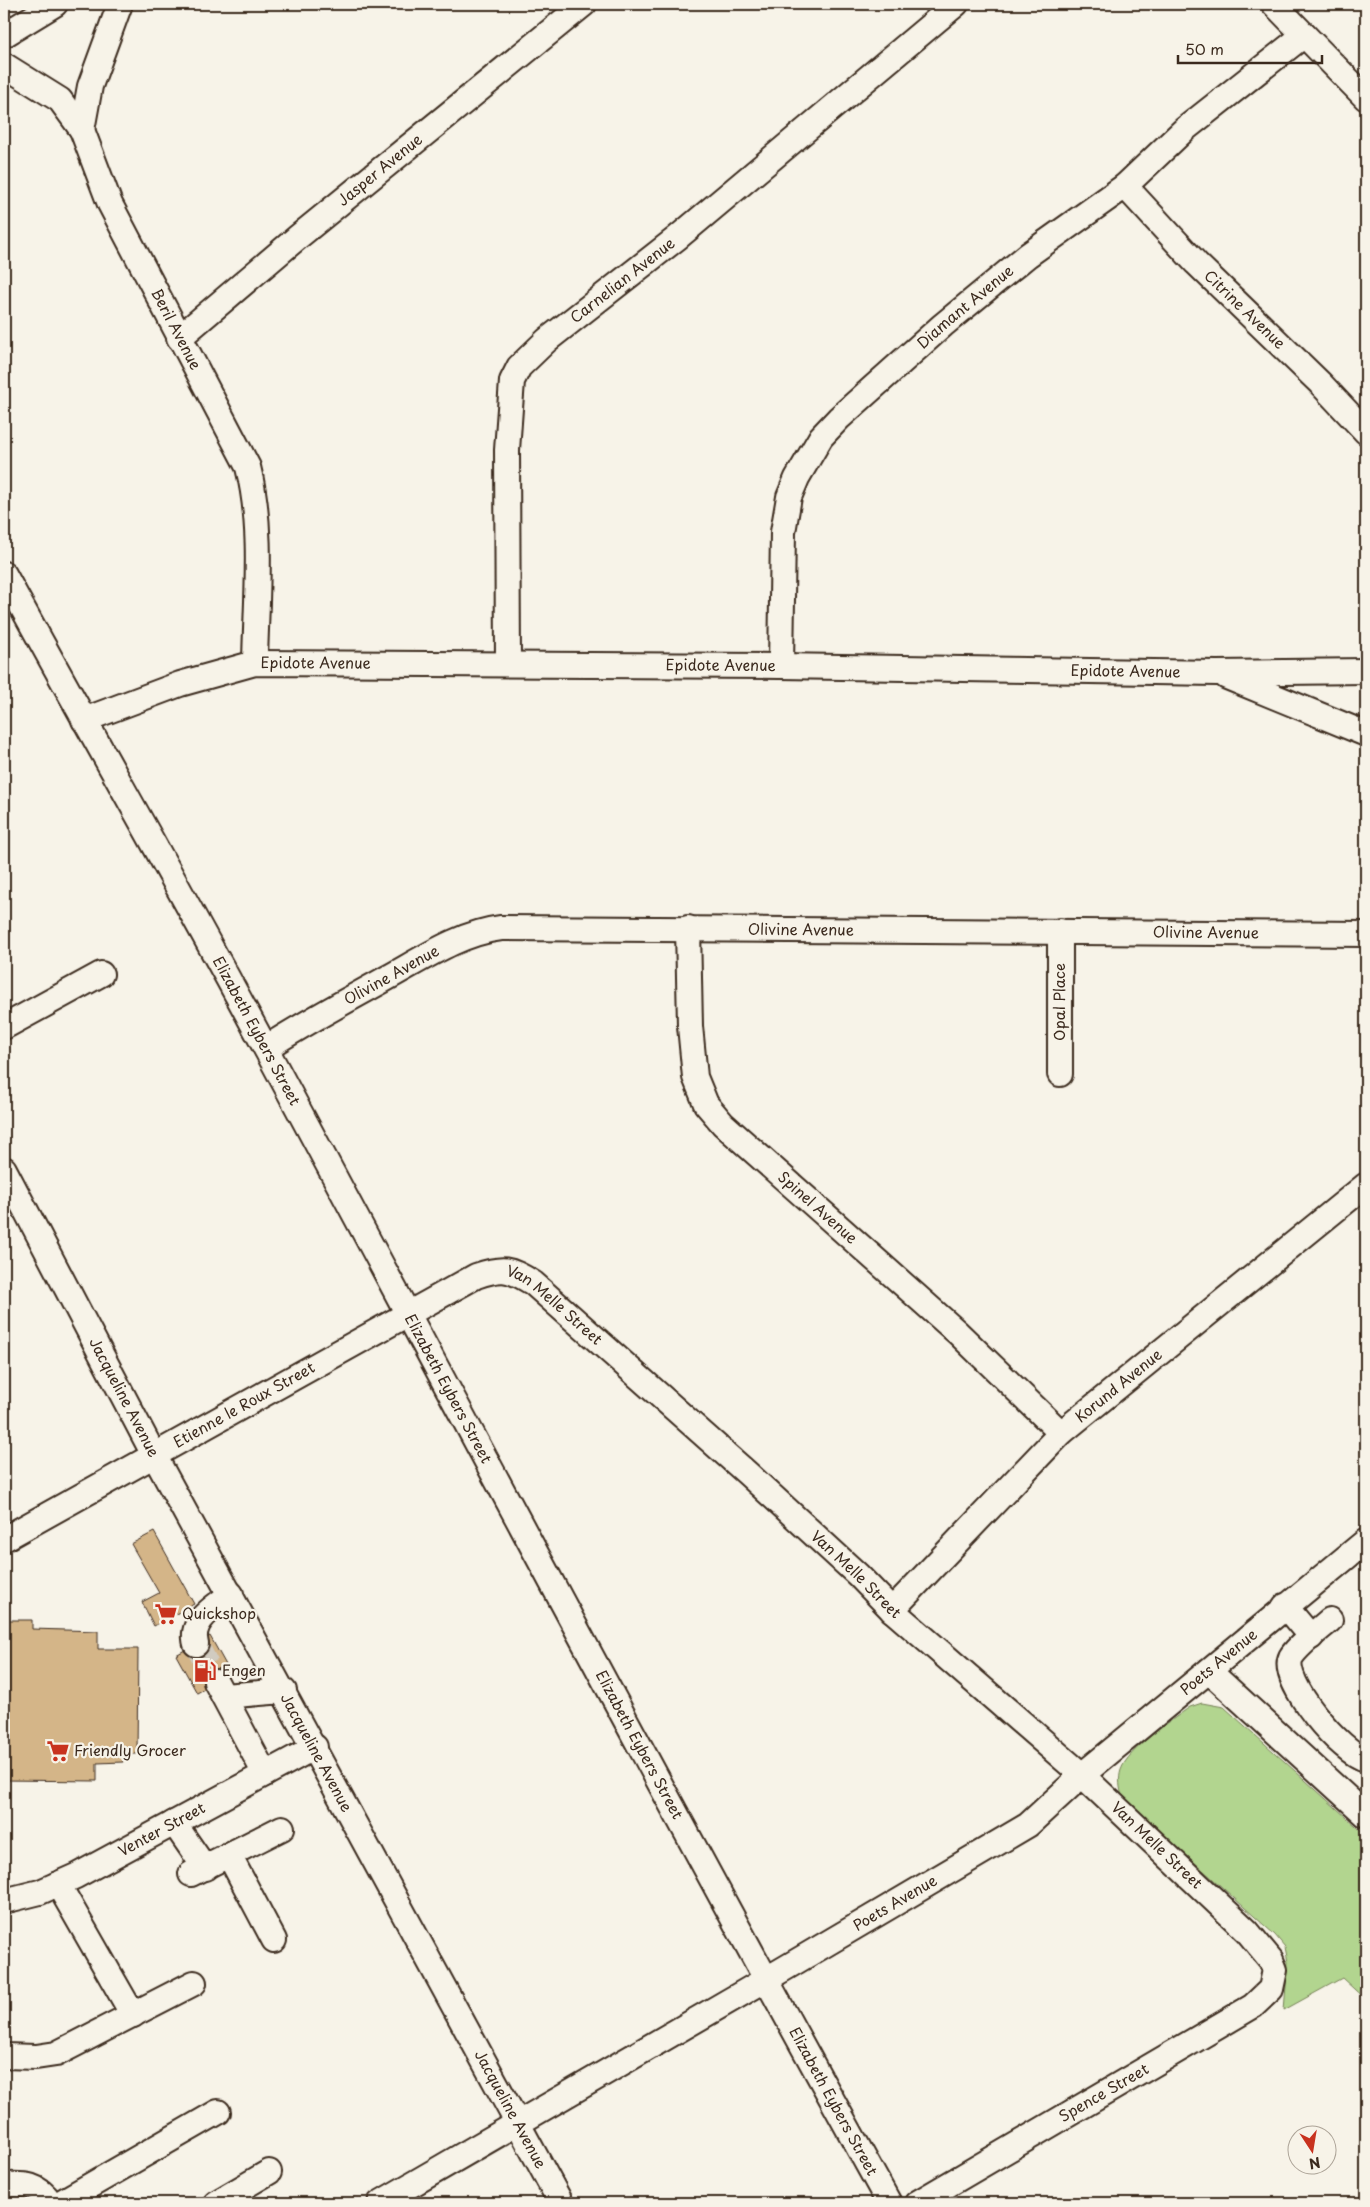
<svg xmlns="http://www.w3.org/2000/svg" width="1370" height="2207" font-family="'Playpen Sans',sans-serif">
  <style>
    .green { fill: #b2d58f; stroke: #768056 }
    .building { fill: #d4b588; stroke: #3b2a1e }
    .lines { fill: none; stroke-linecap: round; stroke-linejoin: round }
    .minor-tunnel { stroke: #d1cbc0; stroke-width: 24; stroke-dasharray: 24 12; stroke-linecap: butt }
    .minor-casing { stroke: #3b2a1e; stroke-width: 28 }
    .minor { stroke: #f7f3e8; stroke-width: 24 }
    .labels { text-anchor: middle; stroke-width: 4.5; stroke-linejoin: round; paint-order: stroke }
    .street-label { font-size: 15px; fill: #3b2a1e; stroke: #f7f3e8 }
    .poi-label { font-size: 15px; fill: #3b2a1e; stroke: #f7f3e8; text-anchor: start }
  </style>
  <rect width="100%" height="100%" fill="#f7f3e8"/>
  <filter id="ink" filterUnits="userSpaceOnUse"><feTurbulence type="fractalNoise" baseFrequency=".02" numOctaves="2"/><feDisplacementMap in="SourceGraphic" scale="10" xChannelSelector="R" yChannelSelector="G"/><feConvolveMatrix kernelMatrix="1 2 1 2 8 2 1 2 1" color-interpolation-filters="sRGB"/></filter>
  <g filter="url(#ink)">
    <path class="green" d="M1202,1703L1224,1707L1366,1835V2000L1342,1978L1284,2010L1288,1962L1285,1947L1275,1935L1122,1797C1120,1788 1118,1779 1121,1770C1128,1749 1172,1720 1190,1707Z"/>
    <g class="building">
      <path d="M154,1532L194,1604L154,1626L142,1602L159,1593L131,1544Z"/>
      <path d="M4,1620H32V1629L98,1631V1649H138L137,1754H124L123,1762L97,1763V1781L4,1780Z"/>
      <path d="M210,1636L231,1674L197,1693L176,1655Z"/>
    </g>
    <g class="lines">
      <path class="minor-tunnel" d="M196,1644L216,1682"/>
      <defs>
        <g id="minor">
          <path d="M1274,4L1366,98"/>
          <path d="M4,35L55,4"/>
          <path id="s1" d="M4,65L60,100L82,130L110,204L248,467C264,530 256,599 255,663"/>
          <path d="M82,130L90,86L120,4"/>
          <path id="s2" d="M1125,186L1196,263L1320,383L1366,432"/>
          <path id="s3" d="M179,338L298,237L584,4"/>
          <path id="s4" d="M4,574C90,732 180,888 265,1047C472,1433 677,1820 889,2203"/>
          <path id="s5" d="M508,664L507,450L512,381L519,367L547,340L677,238L956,4"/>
          <path id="s6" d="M781,666L783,532L789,497L797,478L821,437L839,418L943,325L1028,255L1125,186L1185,129L1304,35"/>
          <path d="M1227,677L1366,734"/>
          <path id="s7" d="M84,720L180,684L255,663L781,666L1217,673L1366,671"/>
          <path id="s8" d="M688,928L690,1026L695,1077L706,1104L723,1124L958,1333L1061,1433"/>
          <path d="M1060,931V1074"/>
          <path d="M4,1027L101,974"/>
          <path id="s9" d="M266,1048C306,1022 348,1000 389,977C425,957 461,933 501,928L1366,934"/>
          <path id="s10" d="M4,1169L154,1455L561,2203"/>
          <path id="s11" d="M4,1539L476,1276C503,1267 509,1268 533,1283L747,1473L858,1575L892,1610L1082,1775L1247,1931L1271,1960L1275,1970L1271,1989L1253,2006L917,2203"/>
          <path d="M1285,1606L1311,1637"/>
          <path id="s12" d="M892,1610L1061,1433L1366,1185"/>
          <path d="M1330,1620C1320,1629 1298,1645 1291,1657C1279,1681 1343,1755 1366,1759"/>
          <path d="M196,1644C189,1620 215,1607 231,1594"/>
          <path d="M1209,1671L1366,1815"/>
          <path d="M216,1682L265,1774"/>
          <path d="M224,1696L284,1691"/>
          <path d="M174,1823L205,1868"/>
          <path d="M229,1855L274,1940"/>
          <path d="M191,1874L282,1828"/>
          <path d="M58,1884L133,2015"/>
          <path id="s13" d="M4,1901L40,1892L76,1876L315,1747"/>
          <path d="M4,2056L36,2057L56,2054L194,1983"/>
          <path d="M4,2185C26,2184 38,2184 51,2203"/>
          <path d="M60,2203L218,2112"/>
          <path d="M216,2203L269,2172"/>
          <path id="s14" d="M380,2203L765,1980L1028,1825L1082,1775L1366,1541"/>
        </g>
      </defs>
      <use href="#minor" class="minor-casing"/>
      <use href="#minor" class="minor"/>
    </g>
  </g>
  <defs>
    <symbol id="supermarket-bare" viewBox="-9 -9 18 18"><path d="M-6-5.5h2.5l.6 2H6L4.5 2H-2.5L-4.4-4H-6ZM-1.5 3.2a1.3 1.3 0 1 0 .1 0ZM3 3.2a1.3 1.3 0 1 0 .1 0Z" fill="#c8321e" stroke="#f7f3e8" stroke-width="2.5" paint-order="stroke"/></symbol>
    <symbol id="fuel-bare" viewBox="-9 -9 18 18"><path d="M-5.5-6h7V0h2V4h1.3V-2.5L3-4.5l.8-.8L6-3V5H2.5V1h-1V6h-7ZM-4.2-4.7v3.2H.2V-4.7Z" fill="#c8321e" stroke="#f7f3e8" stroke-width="2.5" paint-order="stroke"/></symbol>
  </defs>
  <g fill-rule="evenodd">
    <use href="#supermarket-bare" x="150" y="1598" width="32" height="32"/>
    <use href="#fuel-bare" x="189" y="1655" width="32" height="32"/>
    <use href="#supermarket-bare" x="42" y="1735" width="32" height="32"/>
  </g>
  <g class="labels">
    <g class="street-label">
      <text dy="5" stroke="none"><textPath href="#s3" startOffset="262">Jasper Avenue</textPath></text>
      <text dy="5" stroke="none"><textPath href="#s5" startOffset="434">Carnelian Avenue</textPath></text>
      <text dy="5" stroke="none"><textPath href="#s6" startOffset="432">Diamant Avenue</textPath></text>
      <text dy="5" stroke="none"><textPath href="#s2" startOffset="172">Citrine Avenue</textPath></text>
      <text dy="5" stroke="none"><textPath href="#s1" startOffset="324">Beril Avenue</textPath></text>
      <text dy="5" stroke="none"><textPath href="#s7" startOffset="241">Epidote Avenue</textPath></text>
      <text dy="5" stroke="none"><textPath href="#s7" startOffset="646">Epidote Avenue</textPath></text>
      <text dy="5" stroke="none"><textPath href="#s7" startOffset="1051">Epidote Avenue</textPath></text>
      <text dy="5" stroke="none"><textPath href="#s9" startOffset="565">Olivine Avenue</textPath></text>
      <text dy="5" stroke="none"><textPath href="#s9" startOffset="970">Olivine Avenue</textPath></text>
      <text dy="5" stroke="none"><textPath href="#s9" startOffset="145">Olivine Avenue</textPath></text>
      <text transform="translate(1060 1002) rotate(-90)" y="5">Opal Place</text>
      <text dy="5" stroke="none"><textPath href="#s4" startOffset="522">Elizabeth Eybers Street</textPath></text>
      <text dy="5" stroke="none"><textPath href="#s8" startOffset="331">Spinel Avenue</textPath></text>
      <text dy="5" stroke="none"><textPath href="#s11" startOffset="631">Van Melle Street</textPath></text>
      <text dy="5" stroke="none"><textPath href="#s12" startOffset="319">Korund Avenue</textPath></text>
      <text dy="5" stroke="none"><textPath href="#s4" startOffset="928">Elizabeth Eybers Street</textPath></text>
      <text dy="5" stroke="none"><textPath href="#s10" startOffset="258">Jacqueline Avenue</textPath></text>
      <text dy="5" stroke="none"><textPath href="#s11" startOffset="275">Etienne le Roux Street</textPath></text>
      <text dy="5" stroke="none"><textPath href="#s11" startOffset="1036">Van Melle Street</textPath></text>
      <text dy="5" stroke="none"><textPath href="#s14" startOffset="1001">Poets Avenue</textPath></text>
      <text dy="5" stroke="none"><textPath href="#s4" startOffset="1332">Elizabeth Eybers Street</textPath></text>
      <text dy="5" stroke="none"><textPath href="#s10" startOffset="662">Jacqueline Avenue</textPath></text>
      <text dy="5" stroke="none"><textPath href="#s13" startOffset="174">Venter Street</textPath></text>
      <text dy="5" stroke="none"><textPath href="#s11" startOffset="1441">Van Melle Street</textPath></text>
      <text dy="5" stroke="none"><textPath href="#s14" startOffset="596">Poets Avenue</textPath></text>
      <text transform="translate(1104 2093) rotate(-30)" y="5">Spence Street</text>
      <text dy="5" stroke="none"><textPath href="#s4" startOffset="1738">Elizabeth Eybers Street</textPath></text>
      <text dy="5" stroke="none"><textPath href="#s10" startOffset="1068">Jacqueline Avenue</textPath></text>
    </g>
    <g class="poi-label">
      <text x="182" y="1619">Quickshop</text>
      <text x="222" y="1676">Engen</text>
      <text x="74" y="1756">Friendly Grocer</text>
    </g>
  </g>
  <rect width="1370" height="2207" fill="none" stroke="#f7f3e8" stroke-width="20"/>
  <rect x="10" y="10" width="1350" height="2187" fill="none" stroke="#3b2a1e" stroke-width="2" filter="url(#ink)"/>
  <g transform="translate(1312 2150) rotate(168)"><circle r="24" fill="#f7f3e8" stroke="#aca397"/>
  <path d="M0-4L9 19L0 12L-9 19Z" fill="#c8321e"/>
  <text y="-8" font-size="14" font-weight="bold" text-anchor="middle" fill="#3b2a1e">N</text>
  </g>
  <path d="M1178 55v8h144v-8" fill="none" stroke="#3b2a1e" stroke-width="2.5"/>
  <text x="1185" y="55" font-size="15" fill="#3b2a1e" stroke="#f7f3e8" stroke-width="4" paint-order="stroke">50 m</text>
</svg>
